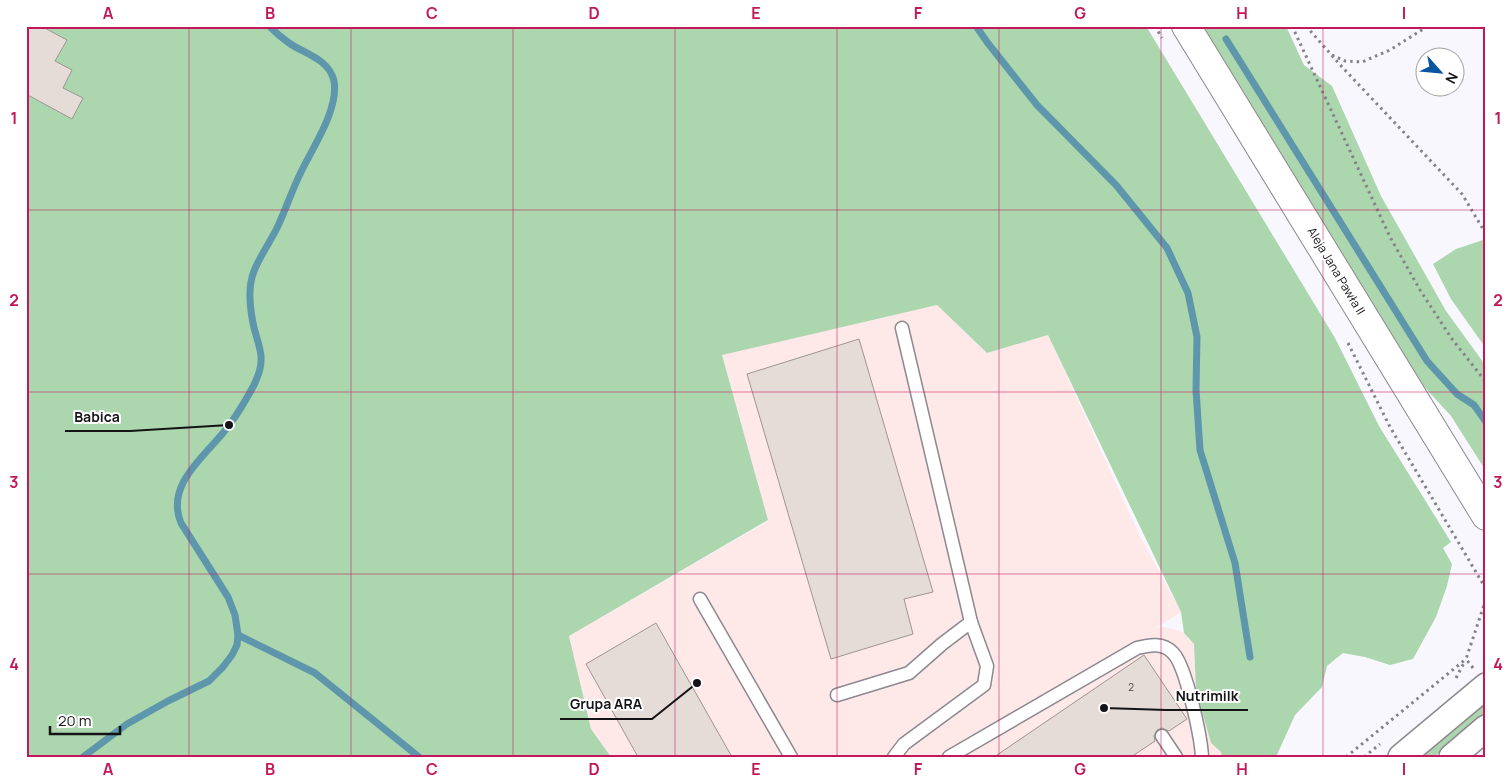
<svg xmlns="http://www.w3.org/2000/svg" width="1512" height="783" font-family="Manrope,sans-serif">
  <style>
    .industrial { fill: #fee8e8 }
    .green { fill: #acd6ad }
    .lines { fill: none; stroke-linecap: round; stroke-linejoin: round }
    .stream { stroke: #5e97ab; stroke-width: 7 }
    .building { fill: #e5dbd7; stroke: #9e9591 }
    .service-casing { stroke: #8c8991; stroke-width: 15 }
    .minor-casing { stroke: #8c8991; stroke-width: 28 }
    .tertiary-casing { stroke: #8c8991; stroke-width: 30 }
    .path { stroke: #848388; stroke-width: 3; stroke-dasharray: 2.5 4; stroke-linecap: butt }
    .service { stroke: #fff; stroke-width: 12 }
    .minor { stroke: #fff; stroke-width: 25 }
    .tertiary { stroke: #fff; stroke-width: 28 }
    .grid { fill: none; stroke: #c2185b; stroke-width: 1; stroke-opacity: 0.55 }
    .labels { text-anchor: middle; stroke-width: 4; stroke-linejoin: round; paint-order: stroke }
    .number-label { font-size: 10px; fill: #484546 }
    .street-label { font-size: 12px; fill: #141316; stroke: #fff }
    .leader { fill: none; stroke: #141316; stroke-width: 2 }
    .callout-dot { fill: #141316; stroke: #fff; stroke-width: 2 }
    .callout-label { font-size: 14px; text-anchor: middle; font-weight: bold; fill: #141316; stroke: #fff; stroke-width: 4; stroke-linejoin: round; paint-order: stroke }
    .neatline { fill: none; stroke: #c2185b; stroke-width: 2 }
    .grid-label { font-size: 16px; text-anchor: middle; font-weight: bold; fill: #c2185b }
  </style>
  <rect width="100%" height="100%" fill="#f9f7fe"/>
  <path class="industrial" d="M937,305L987,353L1048,335L1139,534L1181,612L1156,628L1164,627L1175,629L1184,633L1194,644L1196,690L1211,743L1221,752L1222,757H611L591,729L569,636L768,521L722,354Z"/>
  <g class="green">
    <path d="M26,26H1146L1335,338L1379,426L1451,542L1443,548L1452,564L1447,586L1436,617L1413,659L1390,665L1365,657L1343,653L1327,666L1322,687L1295,715L1276,757H1222L1221,752L1211,743L1196,690L1194,644L1184,633L1181,612L1048,335L987,353L937,305L722,355L768,520L569,636L591,729L611,757H26Z"/>
    <path d="M1201,26H1286L1304,65L1332,86L1381,196L1446,311L1486,366V471L1451,416L1418,380Z"/>
    <path d="M1486,239V346L1485,347L1451,299L1433,264L1456,249Z"/>
    <path d="M1486,697V714L1434,757H1413Z"/>
  </g>
  <g class="lines">
    <g class="stream">
      <path d="M976,26L987,42L1037,105L1116,185L1167,248L1188,293L1197,337L1196,390L1200,450L1235,563L1250,657"/>
      <path d="M1226,39L1427,361L1457,394L1474,405L1486,422"/>
      <path d="M238,635L315,673L419,757"/>
      <path d="M83,757L127,724L168,701L209,681L223,667L232,655L237,645L238,635L235,615L228,597L181,523C164,482 210,453 230,424C239,412 247,398 254,385C258,376 262,367 261,356C260,345 255,334 253,323C250,308 248,286 254,271C260,256 270,242 277,228C286,209 292,190 301,172C313,147 339,109 334,81C329,59 305,54 289,43C282,38 275,32 269,26"/>
    </g>
  </g>
  <g class="building">
    <path d="M26,26H41L67,40L55,61L72,70L63,88L83,98L72,119L26,94Z"/>
    <path d="M859,339L933,592L904,599L913,634L831,659L747,374Z"/>
    <path d="M656,623L732,757H638L586,664Z"/>
    <path d="M1144,655L1187,719L1169,731L1162,728L1157,730L1154,736L1155,741L1131,757H994Z"/>
  </g>
  <g class="lines">
    <defs>
      <g id="service">
        <path d="M700,599L791,757"/>
        <path d="M837,695L909,673L942,644L971,622"/>
        <path d="M1162,736L1176,757"/>
        <path d="M894,757L904,744L984,685L987,666L971,622L902,328"/>
        <path d="M949,757L1137,648C1149,645 1163,642 1173,653C1186,666 1201,737 1202,757"/>
      </g>
      <g id="minor">
        <path d="M1401,757L1486,686"/>
        <path d="M1452,757L1486,728"/>
      </g>
      <path id="tertiary" d="M1186,26L1486,516"/>
    </defs>
    <use href="#service" class="service-casing"/>
    <use href="#minor" class="minor-casing"/>
    <use href="#tertiary" class="tertiary-casing"/>
    <g class="path">
      <path d="M1155,26L1162,38"/>
      <path d="M1292,26L1390,237L1420,290L1452,339L1486,382"/>
      <path d="M1306,26L1343,68L1462,194L1486,234"/>
      <path d="M1332,55L1345,61L1362,62L1390,50L1428,26"/>
      <path d="M1348,343L1390,427L1486,589"/>
      <path d="M1473,668L1466,659L1486,599"/>
      <path d="M1456,678L1465,661"/>
      <path d="M1346,757L1466,659"/>
      <path d="M1364,757L1380,744"/>
    </g>
    <use href="#service" class="service"/>
    <use href="#minor" class="minor"/>
    <use href="#tertiary" class="tertiary"/>
  </g>
  <path class="grid" d="M189,26V757M351,26V757M513,26V757M675,26V757M837,26V757M999,26V757M1161,26V757M1323,26V757M26,210H1486M26,392H1486M26,574H1486"/>
  <g class="labels">
    <g class="number-label">
      <text x="1131" y="691">2</text>
    </g>
    <g class="street-label">
      <text transform="translate(1336 271) rotate(59)" y="4">Aleja Jana Pawła II</text>
    </g>
  </g>
  <path class="leader" d="M229 425L130 431H65M1104 708L1166 710H1248M697 683L652 719H560"/>
  <g class="callout-dot">
    <circle cx="229" cy="425" r="5"/>
    <circle cx="1104" cy="708" r="5"/>
    <circle cx="697" cy="683" r="5"/>
  </g>
  <g class="callout-label">
    <text x="97" y="422">Babica</text>
    <text x="1207" y="701">Nutrimilk</text>
    <text x="606" y="709">Grupa ARA</text>
  </g>
  <rect width="1512" height="783" fill="none" stroke="#ffffff" stroke-width="55"/>
  <g transform="translate(1440 72) rotate(117)"><circle r="24" fill="#ffffff" stroke="#a1a1a2"/>
  <path d="M0-4L9 19L0 12L-9 19Z" fill="#0754a3"/>
  <text y="-8" font-size="14" font-weight="bold" text-anchor="middle" fill="#141316">N</text>
  </g>
  <path d="M50 726v8h70v-8" fill="none" stroke="#141316" stroke-width="2.5"/>
  <text x="58" y="726" font-size="15" fill="#141316" stroke="#ffffff" stroke-width="4" paint-order="stroke">20 m</text>
  <rect x="28" y="28" width="1456" height="728" class="neatline"/>
  <g class="grid-label">
    <text x="108" y="19">A</text>
    <text x="270" y="19">B</text>
    <text x="432" y="19">C</text>
    <text x="594" y="19">D</text>
    <text x="756" y="19">E</text>
    <text x="918" y="19">F</text>
    <text x="1080" y="19">G</text>
    <text x="1242" y="19">H</text>
    <text x="1404" y="19">I</text>
    <text x="14" y="124">1</text>
    <text x="1498" y="124">1</text>
    <text x="14" y="306">2</text>
    <text x="1498" y="306">2</text>
    <text x="14" y="488">3</text>
    <text x="1498" y="488">3</text>
    <text x="14" y="670">4</text>
    <text x="1498" y="670">4</text>
    <text x="108" y="775">A</text>
    <text x="270" y="775">B</text>
    <text x="432" y="775">C</text>
    <text x="594" y="775">D</text>
    <text x="756" y="775">E</text>
    <text x="918" y="775">F</text>
    <text x="1080" y="775">G</text>
    <text x="1242" y="775">H</text>
    <text x="1404" y="775">I</text>
  </g>
</svg>
